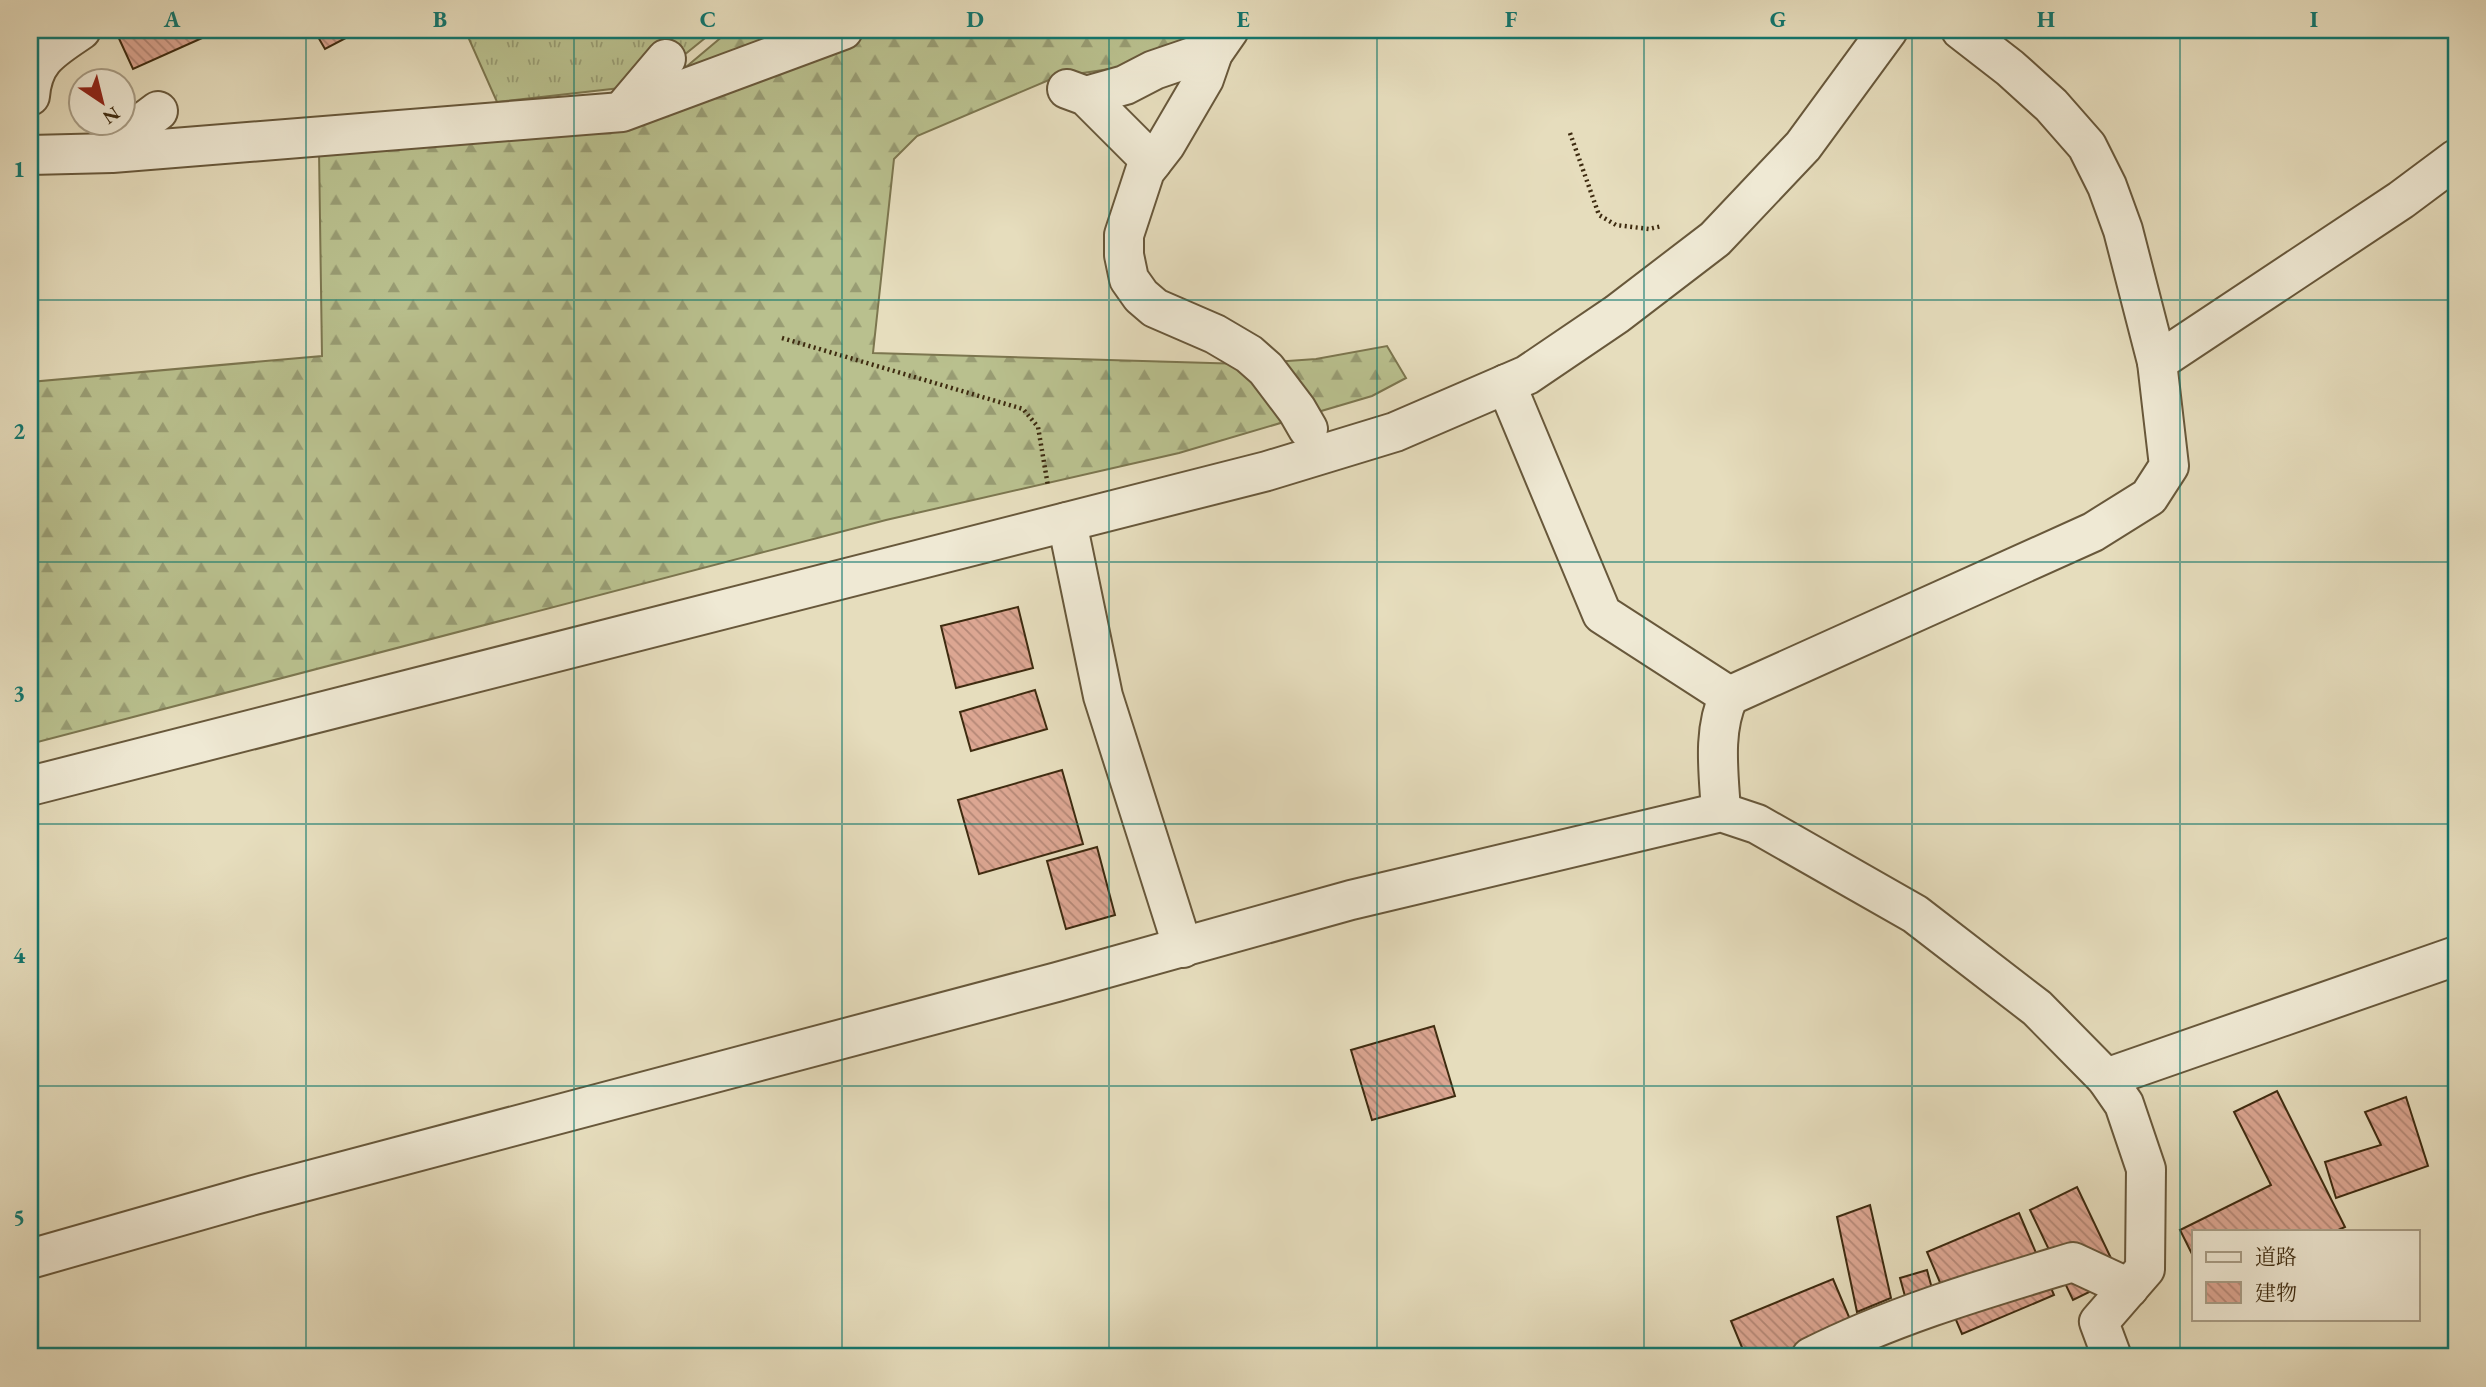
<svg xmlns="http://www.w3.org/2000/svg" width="2486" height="1387" font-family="'EB Garamond','Noto Serif JP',serif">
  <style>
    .grass { fill: url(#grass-tufts); stroke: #7c764f; stroke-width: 2 }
    .forest { fill: url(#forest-firs); stroke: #7c764f; stroke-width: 2 }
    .building { fill: url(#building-back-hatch); stroke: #3e2b10; stroke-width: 2 }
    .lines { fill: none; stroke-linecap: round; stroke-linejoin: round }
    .minor-casing { stroke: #68583b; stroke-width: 42 }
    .path { stroke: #3e2b10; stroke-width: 4.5; stroke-dasharray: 2 3.5; stroke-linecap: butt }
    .minor { stroke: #efe9d4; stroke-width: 38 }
    .grid { fill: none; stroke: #0f766e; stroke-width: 2; stroke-opacity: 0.55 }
    .neatline { fill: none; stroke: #0f766e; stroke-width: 2.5 }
    .grid-label { font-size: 23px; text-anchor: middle; font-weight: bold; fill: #0f766e }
  </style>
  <defs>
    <pattern id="grass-tufts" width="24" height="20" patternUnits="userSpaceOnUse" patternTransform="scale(1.75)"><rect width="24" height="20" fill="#b9c08e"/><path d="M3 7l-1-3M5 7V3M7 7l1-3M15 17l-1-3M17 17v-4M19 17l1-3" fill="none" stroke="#989c73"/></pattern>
    <pattern id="forest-firs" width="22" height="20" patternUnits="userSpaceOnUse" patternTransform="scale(1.75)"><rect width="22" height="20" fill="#b9c08e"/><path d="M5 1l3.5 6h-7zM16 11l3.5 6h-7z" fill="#989c73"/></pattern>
    <pattern id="building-back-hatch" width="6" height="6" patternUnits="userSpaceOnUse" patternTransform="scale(1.75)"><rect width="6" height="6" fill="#dca692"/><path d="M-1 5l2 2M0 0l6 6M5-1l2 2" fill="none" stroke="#b48776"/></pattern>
  </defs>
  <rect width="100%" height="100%" fill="#e6ddbd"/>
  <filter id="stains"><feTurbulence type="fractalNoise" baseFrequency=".00286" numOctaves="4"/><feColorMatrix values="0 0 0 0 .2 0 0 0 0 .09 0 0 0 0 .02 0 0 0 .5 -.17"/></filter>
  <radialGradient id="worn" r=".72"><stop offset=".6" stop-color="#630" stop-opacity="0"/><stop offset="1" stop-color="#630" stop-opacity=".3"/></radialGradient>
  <path class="grass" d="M465,30H715L647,85L497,102Z"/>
  <g class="forest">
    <path d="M730,30H813L661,88Z"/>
    <path d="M888,30H1201L1150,63L1056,77L917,136L894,159L873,353L1244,364L1316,359L1387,346L1406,378L1372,396L1179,453L886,520L30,744V382L322,356L319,151L649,121L846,40Z"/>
  </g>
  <g class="building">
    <path d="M122,30H220L133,69L116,32Z"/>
    <path d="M314,30H361L325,49Z"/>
    <path d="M122,111L128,127L95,139L89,122H122Z"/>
    <path d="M1018,607L1033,668L956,688L941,626Z"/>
    <path d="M1035,690L1047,729L971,751L960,712Z"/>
    <path d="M1062,770L1083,844L979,874L958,800Z"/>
    <path d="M1097,847L1115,915L1066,929L1047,861Z"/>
    <path d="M1434,1026L1455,1096L1372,1120L1351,1050Z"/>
    <path d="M2277,1091L2345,1227L2336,1231H2194V1258L2180,1230L2271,1185L2234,1112Z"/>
    <path d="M2406,1097L2428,1166L2336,1198L2325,1162L2381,1145L2365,1112Z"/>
    <path d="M2077,1187L2120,1277L2073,1300L2030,1210Z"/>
    <path d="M1870,1205L1891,1298L1857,1312L1837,1217Z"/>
    <path d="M2019,1213L2054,1295L1962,1334L1927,1252Z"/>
    <path d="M1927,1270L1941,1322L1914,1329L1900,1278Z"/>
    <path d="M1833,1279L1860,1343L1826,1357H1746L1731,1321Z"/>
    <path d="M2073,1349L2076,1357H2054Z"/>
  </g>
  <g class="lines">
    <defs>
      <g id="minor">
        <path d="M1229,30L1213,53L1204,79L1166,144L1145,171L1124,235V255L1129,279L1141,296L1155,308L1215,334L1249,354L1266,369L1297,410L1308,429"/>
        <path d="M1067,89L1086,96L1152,162"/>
        <path d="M30,96C33,59 52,50 81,30"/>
        <path d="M1086,96L1125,85L1154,70L1195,56L1213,53"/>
        <path d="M622,111L666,59"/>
        <path d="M102,153L158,111"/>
        <path d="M30,155L112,153L622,112L843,30"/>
        <path d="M2157,362L2401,200L2456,159"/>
        <path d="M1506,384L1602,614L1729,696"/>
        <path d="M1067,522L1103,696L1183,948"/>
        <path d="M30,786L1267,471L1395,432L1527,375L1617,314L1715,239L1803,146L1888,30"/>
        <path d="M1721,812C1719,775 1712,731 1729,696L2093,532L2149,497L2169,466L2157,362L2123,230L2107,186L2087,146L2051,105L2010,68L1961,30"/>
        <path d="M2106,1078L2456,956"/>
        <path d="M30,1259L254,1195L1057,982L1351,900L1721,812L1757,824L1915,914L2037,1008L2106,1078L2124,1104L2146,1169L2145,1269L2099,1322L2112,1357"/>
        <path d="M1811,1357C1894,1315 1984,1289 2073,1262L2129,1288"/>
      </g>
    </defs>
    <use href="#minor" class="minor-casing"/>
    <g class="path">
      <path d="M1570,133L1599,215L1616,225L1649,229L1662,226"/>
      <path d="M782,338L1023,409L1038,427L1048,486"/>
    </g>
    <use href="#minor" class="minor"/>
  </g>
  <path class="grid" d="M306,30V1357M574,30V1357M842,30V1357M1109,30V1357M1377,30V1357M1644,30V1357M1912,30V1357M2180,30V1357M30,300H2456M30,562H2456M30,824H2456M30,1086H2456"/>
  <rect width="2486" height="1387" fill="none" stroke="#e6ddbd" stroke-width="77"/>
  <rect x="2192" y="1230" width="228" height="91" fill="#efe9d4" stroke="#a89d86" stroke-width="2"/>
  <rect x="2206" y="1252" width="35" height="10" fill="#efe9d4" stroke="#a89d86" stroke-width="2"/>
  <text x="2255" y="1264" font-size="21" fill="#3e2b10">道路</text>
  <rect x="2206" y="1282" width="35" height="21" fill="url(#building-back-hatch)" stroke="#a89d86" stroke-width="2"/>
  <text x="2255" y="1300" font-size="21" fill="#3e2b10">建物</text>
  <g transform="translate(102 102) rotate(145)"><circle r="33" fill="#efe9d4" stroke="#a89d86" stroke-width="2"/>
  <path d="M0-5L12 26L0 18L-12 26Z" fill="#8f2418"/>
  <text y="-10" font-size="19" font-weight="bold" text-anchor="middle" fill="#3e2b10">N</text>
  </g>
  <rect x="38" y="38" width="2410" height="1310" class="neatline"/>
  <g class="grid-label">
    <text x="172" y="27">A</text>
    <text x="440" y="27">B</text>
    <text x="708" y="27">C</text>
    <text x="975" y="27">D</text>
    <text x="1243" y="27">E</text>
    <text x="1511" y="27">F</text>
    <text x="1778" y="27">G</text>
    <text x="2046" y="27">H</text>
    <text x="2314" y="27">I</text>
    <text x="19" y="177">1</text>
    <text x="19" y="439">2</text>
    <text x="19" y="701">3</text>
    <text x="19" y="963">4</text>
    <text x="19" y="1225">5</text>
  </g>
  <rect width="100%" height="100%" filter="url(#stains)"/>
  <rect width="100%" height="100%" fill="url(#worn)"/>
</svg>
